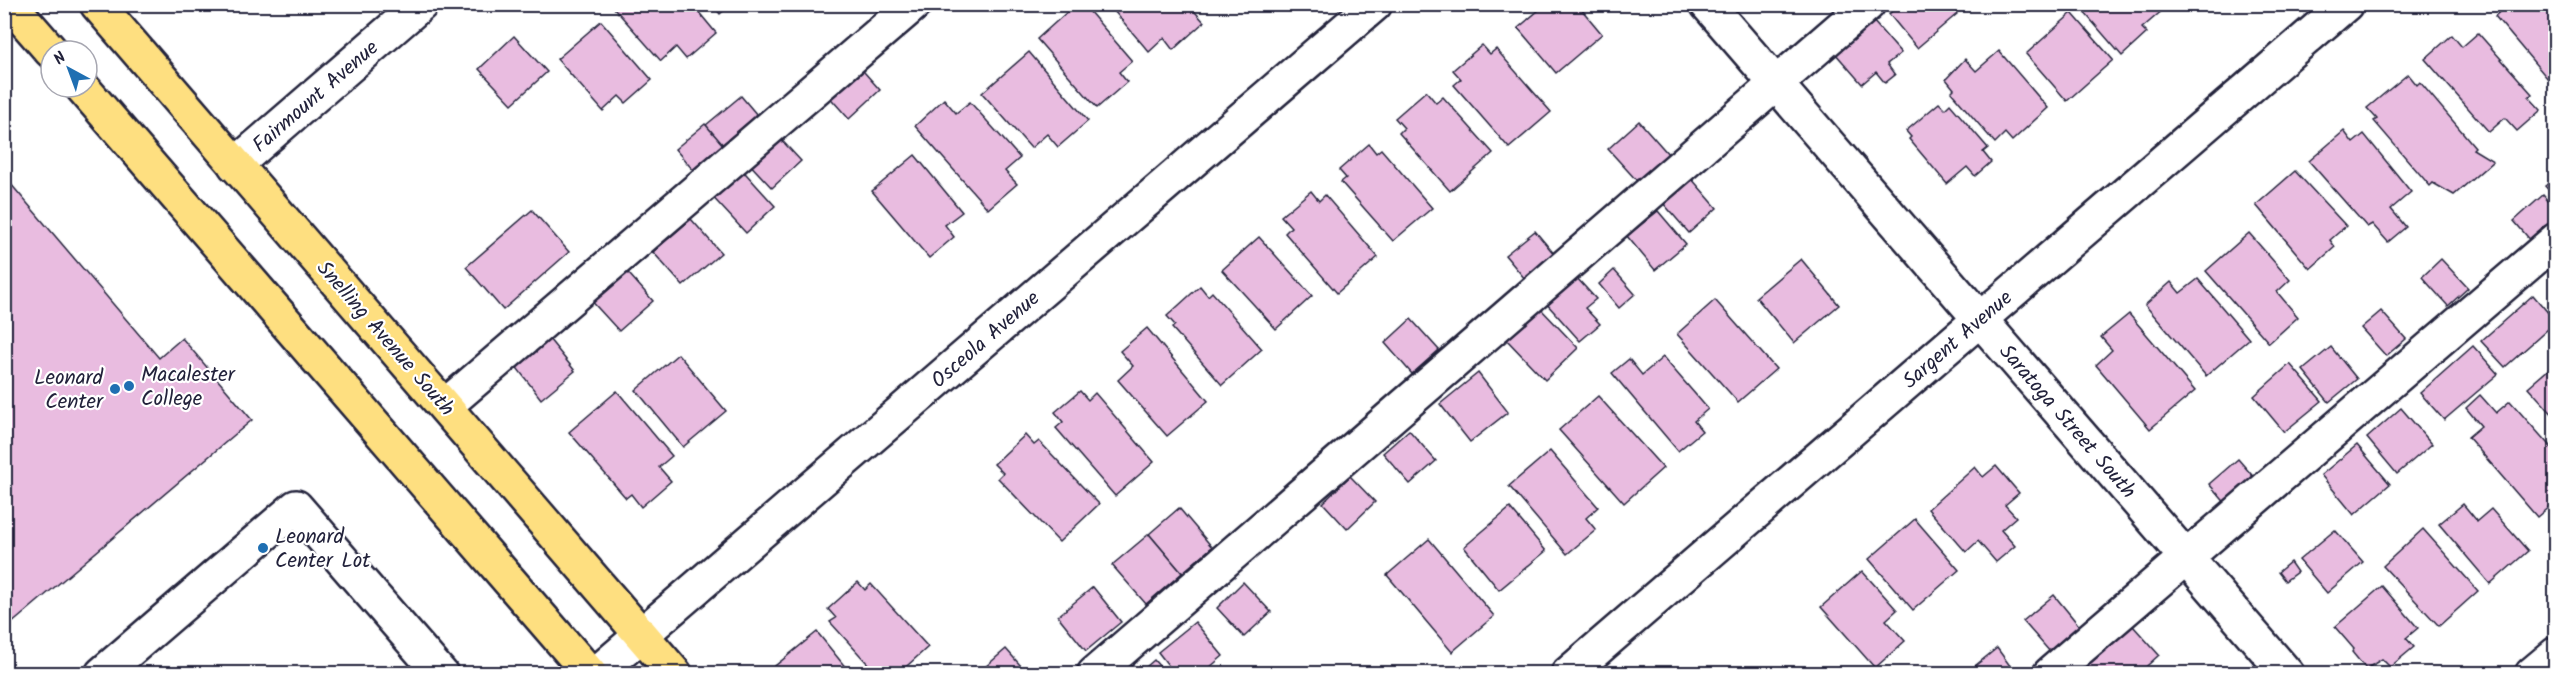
<svg xmlns="http://www.w3.org/2000/svg" width="2560" height="678" font-family="Kalam,sans-serif">
  <style>
    .building { fill: #e9bce0; stroke: #22223b; stroke-width: 1.5 }
    .lines { fill: none; stroke-linecap: round; stroke-linejoin: round }
    .minor-casing { stroke: #22223b; stroke-width: 38 }
    .major-casing { stroke: #22223b; stroke-width: 38 }
    .minor { stroke: #fff; stroke-width: 33 }
    .major { stroke: #fedf80; stroke-width: 33 }
    .poi-dot { fill: #1f6fb2; stroke: #fff; stroke-width: 2 }
    .labels { text-anchor: middle; stroke-width: 4.5; stroke-linejoin: round; paint-order: stroke }
    .street-label { font-size: 21px; fill: #22223b; stroke: #fff }
    .poi-label { font-size: 21px; fill: #22223b; stroke: #fff; text-anchor: start }
  </style>
  <rect width="100%" height="100%" fill="#fff"/>
  <filter id="ink" filterUnits="userSpaceOnUse"><feTurbulence type="fractalNoise" baseFrequency=".0167" numOctaves="2"/><feDisplacementMap in="SourceGraphic" scale="12" xChannelSelector="R" yChannelSelector="G"/><feConvolveMatrix kernelMatrix="1 2 1 2 8 2 1 2 1" color-interpolation-filters="sRGB"/></filter>
  <g filter="url(#ink)">
    <g class="building">
      <path d="M618,4H692L716,33L686,59L676,47L661,61L614,8Z"/>
      <path d="M712,4H731L720,14Z"/>
      <path d="M1076,4H1083L1132,61L1119,72L1127,82L1097,108L1037,39Z"/>
      <path d="M1108,4H1188L1204,22L1173,50L1164,38L1149,52Z"/>
      <path d="M1546,4H1577L1602,34L1556,73L1518,28Z"/>
      <path d="M1900,4H1949L1957,14L1917,48L1889,14Z"/>
      <path d="M2077,4H2159L2164,9L2142,28L2147,33L2122,56Z"/>
      <path d="M2508,4H2556V73L2548,79L2495,16Z"/>
      <path d="M2072,13L2113,60L2067,101L2026,54Z"/>
      <path d="M601,21L652,80L626,103L619,96L603,111L557,59Z"/>
      <path d="M1873,21L1901,53L1887,64L1895,75L1885,83L1876,72L1862,84L1835,53Z"/>
      <path d="M2478,33L2532,94L2529,97L2541,110L2517,131L2505,118L2489,132L2425,59L2452,35L2462,47Z"/>
      <path d="M514,36L547,72L512,104L479,69Z"/>
      <path d="M1482,45L1490,54L1496,49L1551,112L1509,148L1454,85L1461,79L1453,70Z"/>
      <path d="M1999,51L2048,108L2012,141L2005,133L1995,143L1951,92L1954,89L1946,79L1965,59L1976,71Z"/>
      <path d="M1029,52L1088,121L1058,147L1047,134L1031,148L982,93Z"/>
      <path d="M856,63L880,90L849,119L825,92Z"/>
      <path d="M2408,74L2417,85L2420,82L2475,147L2473,149L2493,161L2454,195L2433,183L2430,186L2374,121L2377,119L2367,108Z"/>
      <path d="M1426,91L1436,103L1443,97L1493,153L1450,191L1399,133L1404,128L1395,118Z"/>
      <path d="M741,96L757,115L722,145L706,125Z"/>
      <path d="M944,99L956,113L970,102L1020,158L1005,171L1017,184L988,209L915,126Z"/>
      <path d="M1939,103L1945,109L1950,104L1988,148L1983,152L1991,162L1975,176L1967,167L1947,184L1909,139L1911,137L1906,131Z"/>
      <path d="M1639,121L1669,155L1638,182L1608,149Z"/>
      <path d="M705,124L724,146L694,171L675,149Z"/>
      <path d="M2344,131L2353,143L2364,134L2411,192L2391,209L2406,227L2388,242L2372,224L2367,227L2309,161Z"/>
      <path d="M775,133L801,161L772,188L746,160Z"/>
      <path d="M1369,144L1376,153L1381,149L1432,208L1393,241L1341,182L1346,178L1339,170Z"/>
      <path d="M915,155L962,212L945,225L954,237L929,258L872,191Z"/>
      <path d="M737,164L775,206L746,233L708,192Z"/>
      <path d="M2295,171L2346,226L2330,240L2335,247L2310,269L2256,205Z"/>
      <path d="M4,176L159,358L182,338L252,420L4,630Z"/>
      <path d="M2556,177V198L2545,186Z"/>
      <path d="M1691,178L1717,208L1689,233L1663,203Z"/>
      <path d="M1311,191L1319,201L1325,195L1378,257L1337,293L1285,233L1291,227L1281,216Z"/>
      <path d="M2543,195L2556,210V222L2532,242L2514,221Z"/>
      <path d="M532,210L569,252L503,310L466,267Z"/>
      <path d="M1658,211L1686,244L1655,270L1627,236Z"/>
      <path d="M691,219L721,253L683,286L653,252Z"/>
      <path d="M1535,231L1555,255L1525,279L1505,255Z"/>
      <path d="M2249,233L2290,280L2277,292L2298,317L2269,343L2206,271Z"/>
      <path d="M1259,237L1312,296L1276,329L1222,270Z"/>
      <path d="M1801,259L1839,305L1794,343L1756,297Z"/>
      <path d="M2441,259L2468,288L2448,306L2422,277Z"/>
      <path d="M622,266L653,301L619,331L587,296Z"/>
      <path d="M1614,270L1635,294L1619,308L1599,284Z"/>
      <path d="M1576,277L1596,299L1585,308L1600,324L1580,341L1546,303Z"/>
      <path d="M2198,279L2249,339L2206,376L2145,305L2171,282L2180,293Z"/>
      <path d="M1200,286L1208,296L1212,292L1262,349L1222,385L1172,328L1175,325L1167,316Z"/>
      <path d="M2533,295L2556,322L2505,367L2481,341Z"/>
      <path d="M1715,300L1776,369L1738,402L1677,334Z"/>
      <path d="M1539,307L1578,348L1545,380L1506,339Z"/>
      <path d="M2381,311L2406,339L2386,356L2361,328Z"/>
      <path d="M2129,314L2195,391L2150,429L2096,365L2112,350L2101,337Z"/>
      <path d="M1411,319L1439,350L1412,374L1385,343Z"/>
      <path d="M1147,328L1208,401L1167,436L1118,380L1133,366L1120,351Z"/>
      <path d="M545,334L575,371L541,399L511,360Z"/>
      <path d="M2473,346L2498,374L2444,420L2420,393Z"/>
      <path d="M2331,347L2357,379L2329,402L2303,370Z"/>
      <path d="M678,354L726,411L683,447L636,390Z"/>
      <path d="M1663,357L1708,409L1694,421L1702,431L1678,451L1612,373L1629,359L1642,375Z"/>
      <path d="M2556,363V418L2528,387Z"/>
      <path d="M2290,364L2322,401L2284,432L2254,396Z"/>
      <path d="M1478,373L1508,412L1470,442L1440,404Z"/>
      <path d="M617,391L672,456L659,467L671,481L641,507L631,494L626,498L569,432Z"/>
      <path d="M1080,391L1088,400L1095,393L1154,462L1115,496L1056,428L1063,422L1055,412Z"/>
      <path d="M2480,395L2496,413L2510,401L2556,453V501L2537,517L2468,437L2481,426L2466,408Z"/>
      <path d="M1598,396L1663,468L1624,503L1559,430Z"/>
      <path d="M2401,408L2432,444L2397,474L2367,438Z"/>
      <path d="M1409,430L1436,461L1410,484L1383,453Z"/>
      <path d="M1025,435L1034,445L1039,441L1099,504L1059,542L998,478L1003,473L994,464Z"/>
      <path d="M2357,445L2390,484L2354,515L2321,475Z"/>
      <path d="M1550,451L1598,507L1586,518L1596,530L1567,554L1509,486Z"/>
      <path d="M2238,459L2257,481L2228,506L2209,484Z"/>
      <path d="M1996,466L2019,493L2005,505L2016,517L2001,530L2015,546L1996,562L1978,541L1966,552L1928,509L1975,467L1983,477Z"/>
      <path d="M1350,476L1375,502L1347,529L1323,503Z"/>
      <path d="M2463,504L2477,521L2491,509L2528,551L2490,584L2439,524Z"/>
      <path d="M1179,508L1212,547L1182,573L1149,534Z"/>
      <path d="M1510,508L1546,551L1499,590L1464,547Z"/>
      <path d="M1915,519L1959,570L1913,610L1869,559Z"/>
      <path d="M2423,529L2478,591L2439,626L2383,566Z"/>
      <path d="M2335,530L2363,562L2327,593L2299,560Z"/>
      <path d="M1149,534L1182,573L1146,604L1112,565Z"/>
      <path d="M1429,539L1494,616L1452,652L1387,575Z"/>
      <path d="M2290,562L2297,572L2285,581L2278,572Z"/>
      <path d="M1862,571L1897,610L1886,620L1905,641L1875,668L1821,607Z"/>
      <path d="M858,582L865,590L871,584L928,647L898,674H877L830,622L836,618L828,609Z"/>
      <path d="M1243,582L1271,612L1244,637L1217,608Z"/>
      <path d="M2382,586L2418,628L2406,638L2414,647L2390,667L2382,659L2366,669L2352,652L2354,649L2335,627Z"/>
      <path d="M1093,587L1121,622L1086,651L1058,616Z"/>
      <path d="M2054,595L2081,628L2051,653L2023,621Z"/>
      <path d="M1195,622L1223,656L1202,674H1175L1158,652Z"/>
      <path d="M2133,626L2159,655L2138,674H2093L2087,666Z"/>
      <path d="M817,632L851,674H773L770,670Z"/>
      <path d="M1997,648L2016,674H1965Z"/>
      <path d="M1006,649L1028,674H977Z"/>
      <path d="M1154,660L1166,674H1138Z"/>
    </g>
    <g class="lines">
      <defs>
        <g id="minor">
          <path d="M1707,4L2287,674"/>
          <path d="M235,165L421,4"/>
          <path d="M445,406L914,4"/>
          <path d="M102,674L296,507L441,674"/>
          <path d="M596,674L1375,4"/>
          <path d="M1094,674L1868,4"/>
          <path d="M1568,674L2346,4"/>
          <path d="M2050,674L2556,240"/>
          <path d="M2532,674L2556,654"/>
        </g>
        <g id="major">
          <path d="M10,4L51,51"/>
          <path d="M97,4L675,674"/>
          <path d="M82,87L590,674"/>
        </g>
      </defs>
      <use href="#minor" class="minor-casing"/>
      <use href="#major" class="major-casing"/>
      <use href="#minor" class="minor"/>
      <use href="#major" class="major"/>
    </g>
  </g>
  <g class="poi-dot">
    <circle cx="129" cy="386" r="6"/>
    <circle cx="115" cy="389" r="6"/>
    <circle cx="263" cy="548" r="6"/>
  </g>
  <g class="labels">
    <g class="street-label">
      <text transform="translate(315 96) rotate(-41)" y="7">Fairmount Avenue</text>
      <text transform="translate(386 338) rotate(49)" y="7">Snelling Avenue South</text>
      <text transform="translate(985 339) rotate(-41)" y="7">Osceola Avenue</text>
      <text transform="translate(1957 339) rotate(-41)" y="7">Sargent Avenue</text>
      <text transform="translate(2068 421) rotate(49)" y="7">Saratoga Street South</text>
    </g>
    <g class="poi-label">
      <text x="141" y="381">Macalester<tspan x="141" dy="24">College</tspan></text>
      <text x="103" y="384" text-anchor="end">Leonard<tspan x="103" dy="24">Center</tspan></text>
      <text x="275" y="543">Leonard<tspan x="275" dy="24">Center Lot</tspan></text>
    </g>
  </g>
  <rect width="2560" height="678" fill="none" stroke="#fff" stroke-width="24"/>
  <rect x="12" y="12" width="2536" height="654" fill="none" stroke="#22223b" stroke-width="2" filter="url(#ink)"/>
  <g transform="translate(69 69) rotate(319)"><circle r="28" fill="#ffffff" stroke="#a7a7b1" stroke-width="1.5"/>
  <path d="M0-4.5L10 22L0 15L-10 22Z" fill="#1f6fb2"/>
  <text y="-9" font-size="16" font-weight="bold" text-anchor="middle" fill="#22223b">N</text>
  </g>
</svg>
